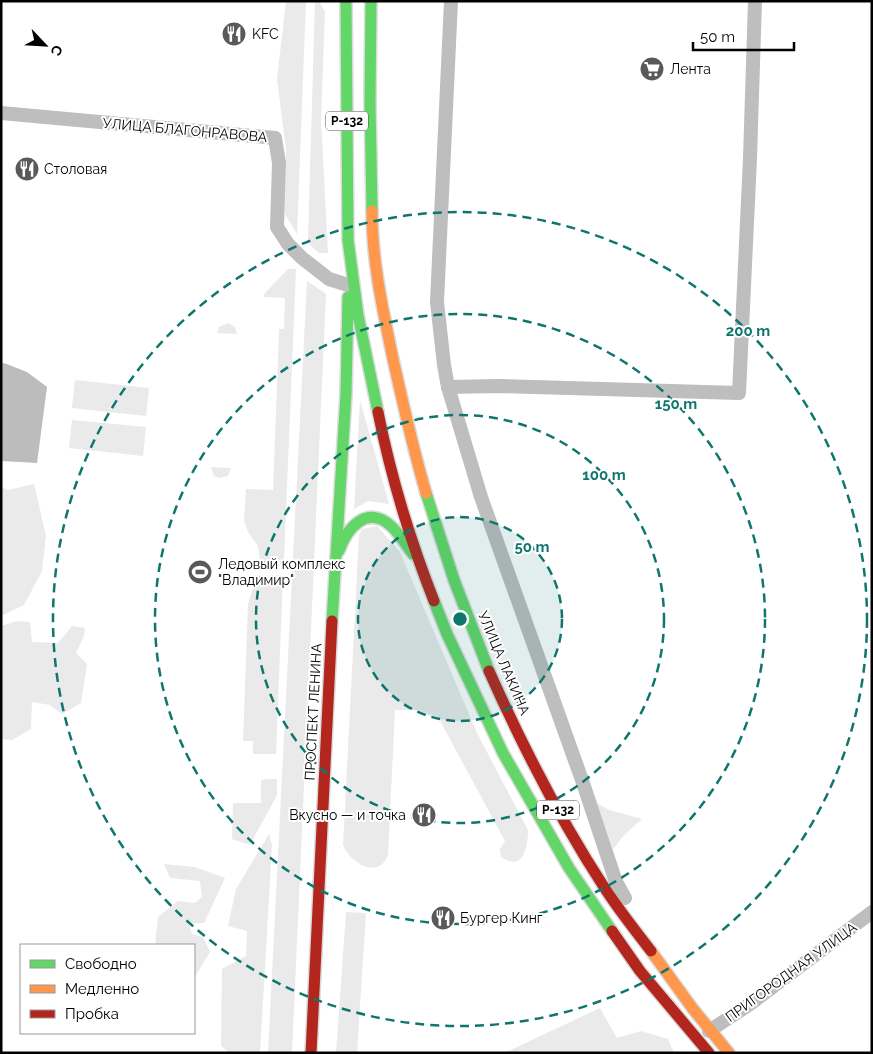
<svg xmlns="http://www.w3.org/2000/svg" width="873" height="1054" font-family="Raleway,sans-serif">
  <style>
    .green { fill: #eaeaea }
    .water { fill: #bcbcbc }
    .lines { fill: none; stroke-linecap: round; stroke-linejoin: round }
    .fast-casing { stroke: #dbdbdb; stroke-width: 14 }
    .slow-casing { stroke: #dbdbdb; stroke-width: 14 }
    .jam-casing { stroke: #dbdbdb; stroke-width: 14 }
    .street { stroke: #bebebe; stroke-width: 14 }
    .fast { stroke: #63d668; stroke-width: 11 }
    .slow { stroke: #ff974d; stroke-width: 11 }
    .jam { stroke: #b3261e; stroke-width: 11 }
    .ring { fill: none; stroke: #0f766e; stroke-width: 2.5; stroke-dasharray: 9 6 }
    .labels { text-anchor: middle; stroke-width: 4; stroke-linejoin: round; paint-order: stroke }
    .shield { fill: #fff; stroke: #4c4c4c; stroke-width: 1 }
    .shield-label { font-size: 12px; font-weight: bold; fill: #000 }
    .poi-label { font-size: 14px; fill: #000; stroke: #fff; text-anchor: start }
    .street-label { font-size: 14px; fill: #000; stroke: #fff }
    .centre { fill: #0f766e; stroke: #fff; stroke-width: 2.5 }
    .ring-label { font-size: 15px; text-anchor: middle; font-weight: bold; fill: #0f766e; stroke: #fff; stroke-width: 4; stroke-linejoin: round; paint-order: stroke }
  </style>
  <rect width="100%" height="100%" fill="#fff"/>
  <g class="green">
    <path d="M286,1H306L297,234L285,214L286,149L277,79Z"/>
    <path d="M315,1H319L325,12L321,120L328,253H319L308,243V238Z"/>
    <path d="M288,269H296L284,560L260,561L258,546L248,532L244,520L246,489L273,490L279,333V329H284L285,298L264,297V294Z"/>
    <path d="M307,281L326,294L292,1053H268Z"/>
    <path d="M228,323L235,327L237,334L217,333L219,327Z"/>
    <path d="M75,380L149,388L146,416L72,408Z"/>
    <path d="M360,400L389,504L368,501L354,509Z"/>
    <path d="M72,420L146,427L143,456L69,448Z"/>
    <path d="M211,467L231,468L228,476L219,478L214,476Z"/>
    <path d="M34,484L46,536L42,571L24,605L1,616V487L8,490Z"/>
    <path d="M377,526L400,552L477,733L528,830C528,848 523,872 501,857L500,849L505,841L438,717L418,710H395L388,855C379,880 350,863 343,845L359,535L362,529Z"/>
    <path d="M283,575L276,754H253V741H243L248,604L257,576Z"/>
    <path d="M17,621L30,622L32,642L58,643L72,626L85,628L84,636L76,653L87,664L81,703L62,714L50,705L32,702L31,729L12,740L1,739V626Z"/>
    <path d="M268,779H277V795L250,845L232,839L233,803H261V780Z"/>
    <path d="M597,803L609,810L642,819L624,835L613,849Z"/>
    <path d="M269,834L272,845L260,1053H230L221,1046L222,969L246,956L247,931L228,926L236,889Z"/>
    <path d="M164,864L195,867L225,878L204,923L189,924L192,934L203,937L210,952L196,975H194V945H155L158,917L178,901L195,903L202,897L200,881L170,878Z"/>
    <path d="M346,912L366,913L357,1053H336Z"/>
    <path d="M600,1008L617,1038L641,1031L668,1039L674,1053H504Z"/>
  </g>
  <path class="water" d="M4,363L27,372L47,387L37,463L1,461V364Z"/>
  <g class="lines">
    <defs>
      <g id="fast">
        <path d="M346,1L348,240L358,315L378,412"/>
        <path d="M371,1L370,102L372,211"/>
        <path d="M426,493L454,580L489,671"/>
        <path d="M339,551C347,528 367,504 391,526C400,534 406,545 413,554"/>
        <path d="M434,601L447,634L503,753L569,868L612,931"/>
        <path d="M332,621L346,394L348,297"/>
      </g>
      <g id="slow">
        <path d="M372,211C372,262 383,310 393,359C403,404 413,449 426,493"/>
        <path d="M651,951L693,1009L729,1053"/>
      </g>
      <g id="jam">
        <path d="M378,412C391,477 410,540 434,601"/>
        <path d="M489,671C522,745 559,818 604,887C618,909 635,930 651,951"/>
        <path d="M612,931L640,971L709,1053"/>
        <path d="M311,1053L332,621"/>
      </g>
    </defs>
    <use href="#fast" class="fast-casing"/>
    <use href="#slow" class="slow-casing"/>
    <use href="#jam" class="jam-casing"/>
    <g class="street">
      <path d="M451,1L437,302L444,365L448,387L481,497L583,783L616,882L625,898"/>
      <path d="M1,113L275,138L279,163L277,227L288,244L302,258L329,279L348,285"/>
      <path d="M448,387L499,386L739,393L750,158L755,1"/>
      <path d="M709,1031L750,1004L872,912"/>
    </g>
    <use href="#fast" class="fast"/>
    <use href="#slow" class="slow"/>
    <use href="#jam" class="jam"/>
  </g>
  <circle cx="460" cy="619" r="102" fill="#0f766e" fill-opacity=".12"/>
  <g class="ring">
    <circle cx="460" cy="619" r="102"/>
    <circle cx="460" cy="619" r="204"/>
    <circle cx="460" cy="619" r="305"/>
    <circle cx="460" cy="619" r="407"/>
  </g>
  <defs>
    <symbol id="restaurant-disc" viewBox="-11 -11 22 22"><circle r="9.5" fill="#595959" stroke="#fff"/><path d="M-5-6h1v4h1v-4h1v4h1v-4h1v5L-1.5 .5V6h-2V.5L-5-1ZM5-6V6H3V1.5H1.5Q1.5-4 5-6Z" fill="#fff"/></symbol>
    <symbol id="supermarket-disc" viewBox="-11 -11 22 22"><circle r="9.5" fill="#595959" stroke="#fff"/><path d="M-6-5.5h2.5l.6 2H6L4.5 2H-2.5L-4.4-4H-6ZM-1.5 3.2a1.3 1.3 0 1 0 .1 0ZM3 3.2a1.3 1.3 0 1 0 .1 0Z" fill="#fff"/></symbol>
    <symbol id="stadium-disc" viewBox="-11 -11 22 22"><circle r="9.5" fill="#595959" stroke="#fff"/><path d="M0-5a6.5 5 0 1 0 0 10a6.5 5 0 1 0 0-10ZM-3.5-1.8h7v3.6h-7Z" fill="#fff"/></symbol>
  </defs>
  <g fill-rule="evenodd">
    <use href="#restaurant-disc" x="220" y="20" width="28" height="28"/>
    <use href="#supermarket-disc" x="638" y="55" width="28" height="28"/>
    <use href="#restaurant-disc" x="13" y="155" width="28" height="28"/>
    <use href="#stadium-disc" x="186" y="558" width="28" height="28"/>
    <use href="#restaurant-disc" x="410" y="801" width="28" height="28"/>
    <use href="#restaurant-disc" x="429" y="904" width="28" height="28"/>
  </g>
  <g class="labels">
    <g class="shield">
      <rect x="326" y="111.5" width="42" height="19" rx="4"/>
      <rect x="537" y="800.5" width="42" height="19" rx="4"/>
    </g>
    <g class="shield-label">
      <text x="347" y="125">Р-132</text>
      <text x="558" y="814">Р-132</text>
    </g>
    <g class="poi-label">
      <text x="252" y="39">KFC</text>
      <text x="670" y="74">Лента</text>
      <text x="44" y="174">Столовая</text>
      <text x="218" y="569">Ледовый комплекс<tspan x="218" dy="16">"Владимир"</tspan></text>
      <text x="406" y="820" text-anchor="end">Вкусно — и точка</text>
      <text x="460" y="923">Бургер Кинг</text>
    </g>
    <g class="street-label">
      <text transform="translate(185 130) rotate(5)" y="5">УЛИЦА БЛАГОНРАВОВА</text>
      <text transform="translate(504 663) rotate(67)" y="5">УЛИЦА ЛАКИНА</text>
      <text transform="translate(313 712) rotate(-87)" y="5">ПРОСПЕКТ ЛЕНИНА</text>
      <text transform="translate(791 972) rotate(-36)" y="5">ПРИГОРОДНАЯ УЛИЦА</text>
    </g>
  </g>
  <circle cx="460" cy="619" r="8" class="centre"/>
  <g class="ring-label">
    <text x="748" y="336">200 m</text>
    <text x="676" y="409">150 m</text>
    <text x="604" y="480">100 m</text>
    <text x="532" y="552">50 m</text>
  </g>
  <rect width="873" height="1054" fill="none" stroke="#000000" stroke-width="5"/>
  <rect x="20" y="944" width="175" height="90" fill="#ffffff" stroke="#999999"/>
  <rect x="30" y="960" width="25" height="8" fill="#63d668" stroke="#999999"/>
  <text x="65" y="969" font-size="15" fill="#000000">Свободно</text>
  <rect x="30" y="985" width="25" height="8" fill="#ff974d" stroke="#999999"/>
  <text x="65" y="994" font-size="15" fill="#000000">Медленно</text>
  <rect x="30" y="1010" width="25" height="8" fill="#b3261e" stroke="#999999"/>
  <text x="65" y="1019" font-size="15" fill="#000000">Пробка</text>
  <g transform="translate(45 45) rotate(115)" stroke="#ffffff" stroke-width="4" paint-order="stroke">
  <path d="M0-4L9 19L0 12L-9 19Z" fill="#000000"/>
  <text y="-8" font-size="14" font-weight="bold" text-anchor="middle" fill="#000000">С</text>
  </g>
  <path d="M693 42v8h101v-8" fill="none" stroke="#000000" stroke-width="2.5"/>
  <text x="700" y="42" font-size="15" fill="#000000" stroke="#ffffff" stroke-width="4" paint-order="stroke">50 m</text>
</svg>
